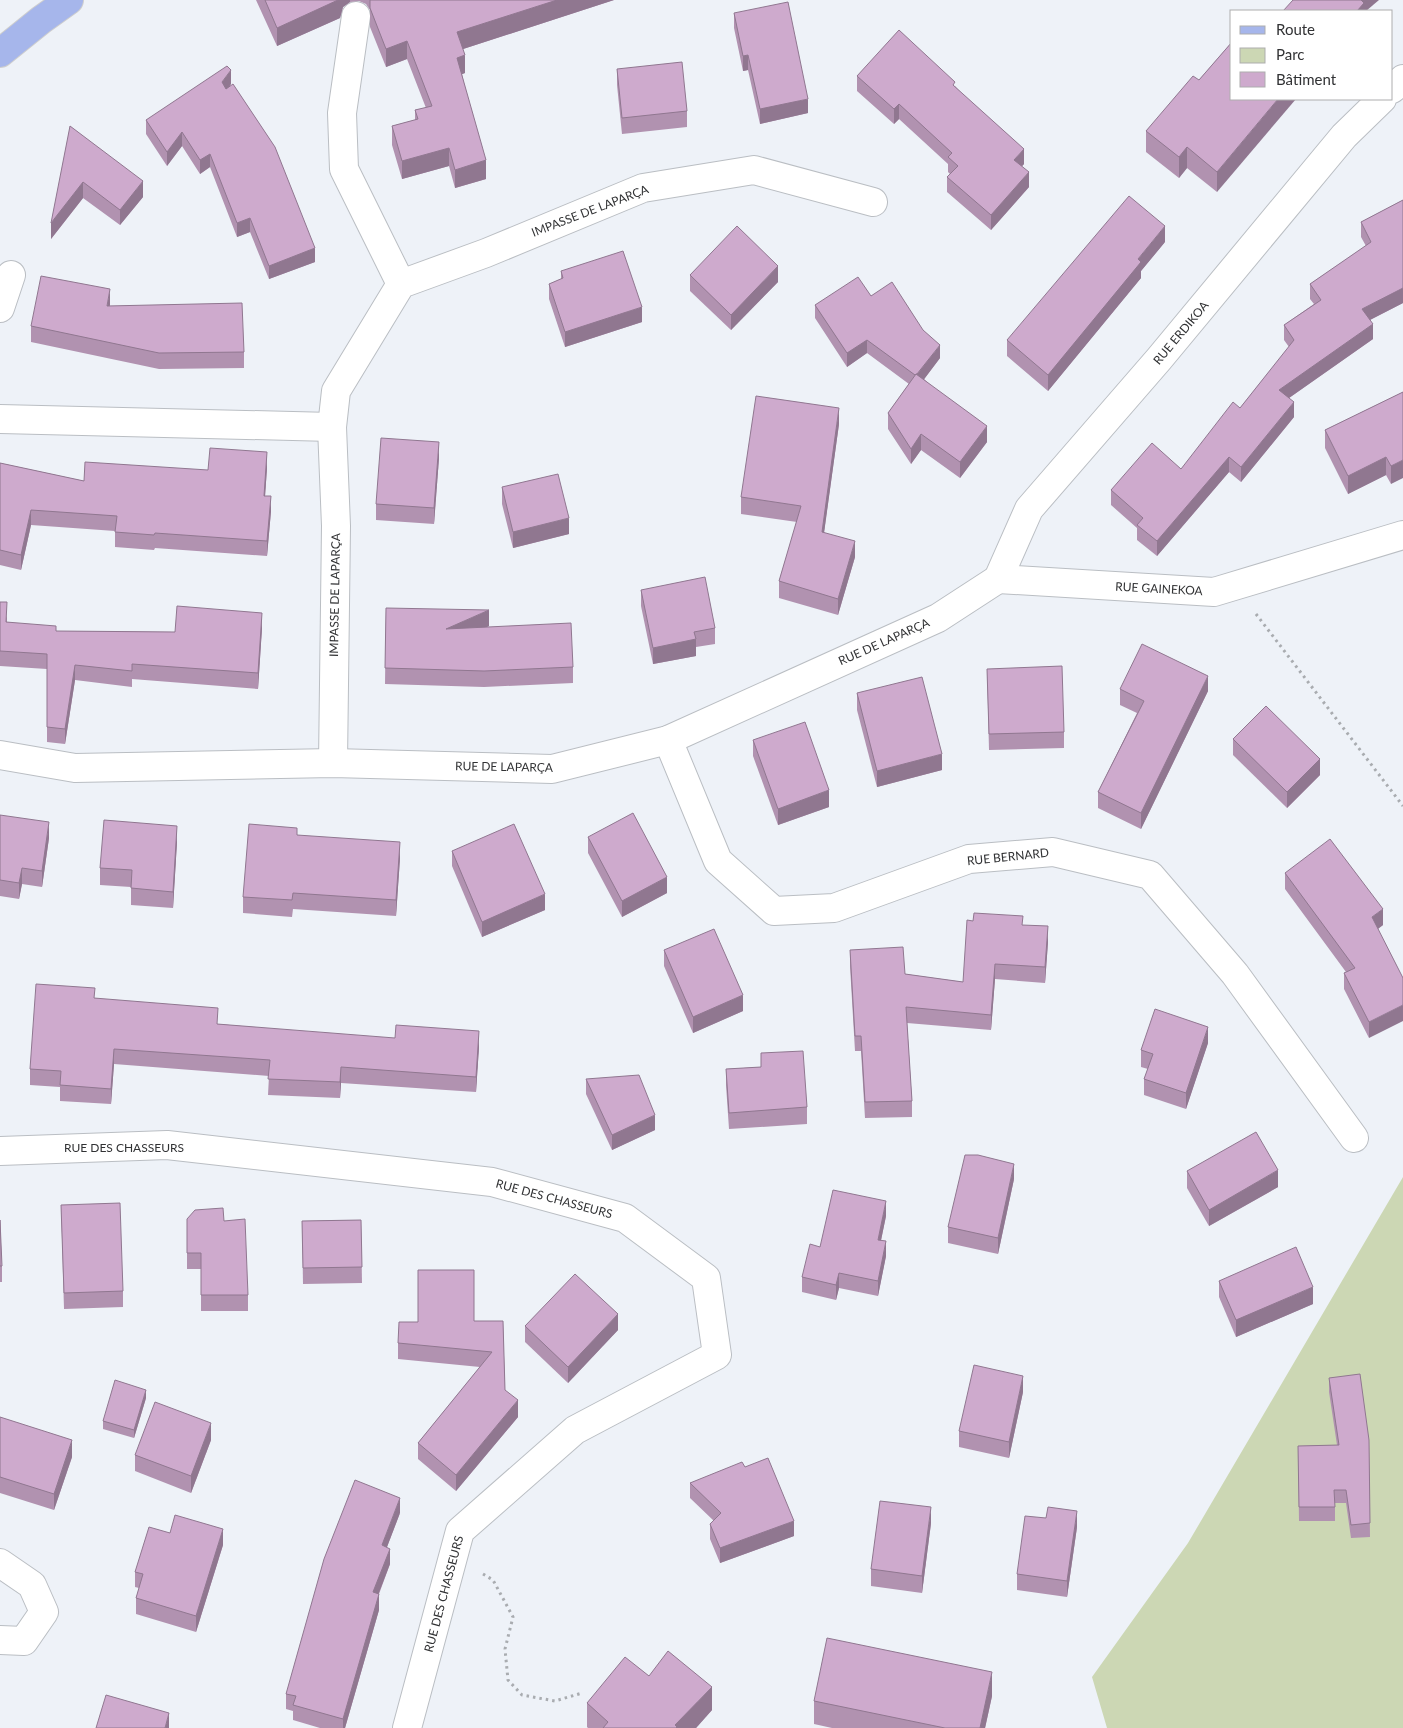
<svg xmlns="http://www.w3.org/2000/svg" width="1403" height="1728" font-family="Lato,sans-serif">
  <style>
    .green { fill: #ccd7b4 }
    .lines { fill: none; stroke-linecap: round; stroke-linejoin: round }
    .minor-casing { stroke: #babec3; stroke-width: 30 }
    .major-casing { stroke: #cecece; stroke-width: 30 }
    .path { stroke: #a9acb0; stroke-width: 3; stroke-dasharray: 2.5 4; stroke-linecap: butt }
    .minor { stroke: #fff; stroke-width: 28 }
    .major { stroke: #a6b6eb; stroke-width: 28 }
    .wall { fill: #b192b0 }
    .shaded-wall { fill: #907790 }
    .building { fill: #ceaacd; stroke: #907790 }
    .labels { text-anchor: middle; stroke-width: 5; stroke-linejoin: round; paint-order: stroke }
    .street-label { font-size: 12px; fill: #313234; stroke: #fff }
  </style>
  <rect width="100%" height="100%" fill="#eef2f8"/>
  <path class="green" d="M1403,1177V1728H1107L1092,1677L1188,1543Z"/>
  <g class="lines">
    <defs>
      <g id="minor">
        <path d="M356,16L342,113L344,169L401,284"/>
        <path d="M1392,89L1403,79"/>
        <path d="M0,308L11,275"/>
        <path d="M0,419L332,427"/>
        <path d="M998,579L1029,509L1159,359L1344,136L1382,99"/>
        <path d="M998,579L1214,592L1403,535"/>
        <path d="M668,740L718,861L774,911L834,908L969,859L1053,852L1150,875L1235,974L1354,1138"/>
        <path d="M0,755L75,768L333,763L552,769L668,740L938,618L998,579"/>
        <path d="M333,763L336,526L332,427L336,391L401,284L486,253L643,188L754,170L873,202"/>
        <path d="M0,1151L167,1145L492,1182L625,1218L706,1278L717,1355L575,1430L460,1531L407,1728"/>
        <path d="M0,1563L32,1585L44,1612L24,1641L0,1640"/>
      </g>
      <path id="major" d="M0,53L41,20L69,0"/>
    </defs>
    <use href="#minor" class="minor-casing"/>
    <use href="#major" class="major-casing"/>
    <g class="path">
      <path d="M1256,614L1403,806"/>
      <path d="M483,1574L493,1580L513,1617L505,1649L508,1680L522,1695L555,1701L582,1693"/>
    </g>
    <use href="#minor" class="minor"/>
    <use href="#major" class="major"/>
  </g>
  <g class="wall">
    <path d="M256,0H614L463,49L465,73L462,74L486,179L455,188L449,166L402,179L392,145V126L415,120V110L426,108L407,59L386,67L370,27V10L366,4L359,1L350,2L343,7L340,18L277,46Z"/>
    <path d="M734,13L808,113L760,124L748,70L743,71L734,28Z"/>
    <path d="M1232,42L1217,192L1187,168L1179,178L1146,152V131L1199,80Z"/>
    <path d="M617,69L687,111V127L622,134L617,85Z"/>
    <path d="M857,76L955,86L1024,164L1022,166L1029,187L991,230L947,192V177L950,174L948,172V164L899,119L894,124L857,91Z"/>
    <path d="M231,84L230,86L315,262L269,279L250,232L237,237L210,167L200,174L182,146L167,166L146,134V120Z"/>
    <path d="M70,126L143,197L120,225L83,198L51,239Z"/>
    <path d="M1403,200V303L1370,320L1373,339L1289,398L1294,417L1241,482L1229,472L1157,556L1137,540V528L1111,505V490L1181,469L1240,408L1289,347L1284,340V325L1314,304L1310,299V284L1366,246L1361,237V222Z"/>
    <path d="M1165,242L1141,271V278L1048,391L1007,356V340Z"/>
    <path d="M561,271L642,322L565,347L549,299V284L561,279Z"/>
    <path d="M690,275L778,282L731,330L690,291Z"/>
    <path d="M871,296L940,358L924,379L987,442L960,478L921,450L911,464L888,429V413L909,384L867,353L847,367L815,318V305Z"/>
    <path d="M110,306L244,352V368L159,369L31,342V326Z"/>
    <path d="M1403,392L1391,484L1386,475L1348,494L1325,448V430Z"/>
    <path d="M839,424L824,532L855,557L838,615L779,598V581L797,522L741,514V497Z"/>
    <path d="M439,458L434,524L376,520V504Z"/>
    <path d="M0,463L84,481L208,470L267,468L265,496L271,511L267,556L155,548L154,550L115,547V531L31,525L21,570L0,565Z"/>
    <path d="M502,487L569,534L513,548L502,504Z"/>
    <path d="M641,590L715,628V644L696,647V656L653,664L641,606Z"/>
    <path d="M0,602L7,618V622L56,631L175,632L262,628L258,689L132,679V687L75,680L65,744L47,742V669L0,666Z"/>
    <path d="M386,608L489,626L487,627L573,667V683L484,687L385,684Z"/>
    <path d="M987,669L1064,732V748L989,750Z"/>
    <path d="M1120,689L1208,691L1141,829L1098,808V792L1137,713L1120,705Z"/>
    <path d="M857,693L942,770L877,787L857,710Z"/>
    <path d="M1233,739L1320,775L1287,808L1233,755Z"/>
    <path d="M753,740L829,807L778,825L753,756Z"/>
    <path d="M0,815L49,838L42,887L22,884L19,899L0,896Z"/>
    <path d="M297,835L400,858L396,916L293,909L292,917L243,913V897Z"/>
    <path d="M588,837L667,893L622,917L588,853Z"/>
    <path d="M177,842L173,908L131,905V887L100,885V868Z"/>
    <path d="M452,851L545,910L482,937L452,866Z"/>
    <path d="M1285,873L1383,925L1378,929L1369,1038L1344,989V973L1346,972L1285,889Z"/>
    <path d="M1023,925L1048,942L1045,983L995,979L991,1030L907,1023L912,1101V1117L865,1118L861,1051H855L850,966V950L905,974L963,982Z"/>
    <path d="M664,950L743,1011L693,1033L664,966Z"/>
    <path d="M95,998L218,1024L479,1047L476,1092L341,1083L340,1098L268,1095L269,1076L114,1064L111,1104L60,1101V1087L30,1085V1069Z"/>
    <path d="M1208,1043L1186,1109L1144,1095V1079L1148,1069L1141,1067V1050Z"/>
    <path d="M761,1053L807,1107V1124L729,1129L726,1085V1069L761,1067Z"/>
    <path d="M586,1079L655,1130L612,1150L586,1094Z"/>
    <path d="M1187,1171L1278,1187L1209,1226L1187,1188Z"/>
    <path d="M1014,1179L998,1254L948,1243V1227Z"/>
    <path d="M61,1205L123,1291V1307L64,1309Z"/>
    <path d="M886,1216L881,1240L886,1256L878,1296L839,1288L836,1300L802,1292V1277L820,1247Z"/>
    <path d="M187,1219L224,1221L248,1295V1311H201V1269H187Z"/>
    <path d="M0,1220L2,1266V1282H0Z"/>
    <path d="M361,1220L362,1283L303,1284L302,1221Z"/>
    <path d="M1219,1281L1313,1304L1236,1337L1219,1297Z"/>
    <path d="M503,1321L505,1390L518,1417L456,1491L418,1459V1443L480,1367L398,1359V1343L418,1322Z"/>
    <path d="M525,1326L618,1330L568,1383L525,1342Z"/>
    <path d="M1329,1378L1369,1440L1370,1537L1351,1538L1346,1503H1335V1521H1299L1298,1446L1337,1445L1329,1392Z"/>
    <path d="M1023,1392L1009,1458L959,1447V1431Z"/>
    <path d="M146,1398L134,1438L103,1429V1421Z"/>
    <path d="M0,1417L72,1457L54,1510L0,1493Z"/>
    <path d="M211,1440L191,1493L135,1471V1455Z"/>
    <path d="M745,1467L794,1536L720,1563L710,1539V1524L714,1521L690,1498V1483Z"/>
    <path d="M400,1513L387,1547L390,1564L379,1594V1610L345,1728H320L293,1720V1711L286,1709V1694Z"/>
    <path d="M931,1523L922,1593L871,1586V1569Z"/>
    <path d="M1077,1527L1067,1597L1017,1590V1574Z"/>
    <path d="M170,1533L223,1545L196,1632L136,1614V1598L139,1588L135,1587V1572Z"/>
    <path d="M649,1676L712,1710L696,1728H588L587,1727V1703Z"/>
    <path d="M992,1696L985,1728H832L814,1724V1701Z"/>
  </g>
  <g class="shaded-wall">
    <path d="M338,0H350V2L343,7L340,18L277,46V28Z"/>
    <path d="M557,0H614L457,51V32Z"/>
    <path d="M1358,0H1379L1366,11H1357Z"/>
    <path d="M407,41V59L386,67V49Z"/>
    <path d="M465,55V73L457,76V58Z"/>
    <path d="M748,55V70L743,71V56Z"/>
    <path d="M231,70V84L222,96V82Z"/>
    <path d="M808,99V113L760,124V109Z"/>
    <path d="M1278,99H1296L1217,192V172Z"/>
    <path d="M899,104V119L894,124V109Z"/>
    <path d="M182,132V146L167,166V152Z"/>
    <path d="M1187,147V168L1179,178V157Z"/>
    <path d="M449,148V166L402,179V161Z"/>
    <path d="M1024,149V164L1014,175V160Z"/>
    <path d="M210,154V167L200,174V160Z"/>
    <path d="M486,160V179L455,188V170Z"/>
    <path d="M1029,172V187L991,230V215Z"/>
    <path d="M143,181V197L120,225V210Z"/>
    <path d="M83,182V198L51,239V223Z"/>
    <path d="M250,218V232L237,237V223Z"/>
    <path d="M1165,226V242L1141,271V278L1048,391V375L1138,259Z"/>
    <path d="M315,248V262L269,279V266Z"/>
    <path d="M778,266V282L731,330V315Z"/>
    <path d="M1403,288V303L1362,324V309Z"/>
    <path d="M110,289V305L107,322V306Z"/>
    <path d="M642,307V322L565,347V332Z"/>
    <path d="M1373,324V339L1279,405V390Z"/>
    <path d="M867,340V353L847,367V353Z"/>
    <path d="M940,345V358L916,390V376Z"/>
    <path d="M1294,402V417L1241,482V467Z"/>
    <path d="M839,408V424L822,548V532Z"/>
    <path d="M987,426V442L960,478V462Z"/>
    <path d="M921,434V450L911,464V449Z"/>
    <path d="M439,442V458L434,524V508Z"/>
    <path d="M267,452V468L264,511V496Z"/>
    <path d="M1229,457V472L1157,556V541Z"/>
    <path d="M1386,457V475L1348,494V476Z"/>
    <path d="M1403,460V478L1391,484V466Z"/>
    <path d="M271,496V511L267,556V541Z"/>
    <path d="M31,510V525L21,570V555Z"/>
    <path d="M569,518V534L513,548V532Z"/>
    <path d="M855,541V557L838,615V599Z"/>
    <path d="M489,610V626L446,645V629Z"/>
    <path d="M262,613V628L258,689V673Z"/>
    <path d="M696,639V656L653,664V648Z"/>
    <path d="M75,665V680L65,744V729Z"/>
    <path d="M1208,676V691L1141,829V813Z"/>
    <path d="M942,754V770L877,787V771Z"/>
    <path d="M1320,759V775L1287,808V792Z"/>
    <path d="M829,790V807L778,825V809Z"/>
    <path d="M49,822V838L42,887V871Z"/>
    <path d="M177,826V842L173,908V892Z"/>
    <path d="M400,842V858L396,916V900Z"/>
    <path d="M22,868V884L19,899V883Z"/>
    <path d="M667,877V893L622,917V901Z"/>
    <path d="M545,894V910L482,937V922Z"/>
    <path d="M1383,909V925L1372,933V917Z"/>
    <path d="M1048,926V942L1045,983V967Z"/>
    <path d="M995,964V979L991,1030V1015Z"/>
    <path d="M743,995V1011L693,1033V1017Z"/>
    <path d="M1403,1005V1021L1369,1038V1022Z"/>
    <path d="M1208,1027V1043L1186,1109V1093Z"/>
    <path d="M479,1031V1047L476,1092V1077Z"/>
    <path d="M114,1049V1064L111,1104V1089Z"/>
    <path d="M341,1067V1083L340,1098V1082Z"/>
    <path d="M655,1115V1130L612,1150V1135Z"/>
    <path d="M1014,1164V1179L998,1254V1238Z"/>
    <path d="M1278,1170V1187L1209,1226V1210Z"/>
    <path d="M886,1201V1216L878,1255V1240Z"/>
    <path d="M886,1241V1256L878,1296V1281Z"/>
    <path d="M839,1273V1288L836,1300V1285Z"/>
    <path d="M1313,1287V1304L1236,1337V1320Z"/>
    <path d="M618,1314V1330L568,1383V1367Z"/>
    <path d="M1023,1376V1392L1009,1458V1442Z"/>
    <path d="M146,1390V1398L134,1438V1430Z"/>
    <path d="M518,1400V1417L456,1491V1475Z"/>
    <path d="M211,1423V1440L191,1493V1476Z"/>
    <path d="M72,1440V1457L54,1510V1494Z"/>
    <path d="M400,1498V1513L382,1560V1545Z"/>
    <path d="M931,1507V1523L922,1593V1576Z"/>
    <path d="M1077,1511V1527L1067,1597V1581Z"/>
    <path d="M794,1521V1536L720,1563V1548Z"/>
    <path d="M223,1529V1545L196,1632V1616Z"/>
    <path d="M390,1549V1564L373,1608V1592Z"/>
    <path d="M379,1594V1610L345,1728H343V1719Z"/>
    <path d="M992,1672V1696L985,1728H980Z"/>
    <path d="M712,1687V1710L696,1728H675V1725Z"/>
    <path d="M169,1713V1728H165Z"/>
  </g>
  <g class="building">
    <path d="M265,0H338L277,28Z"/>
    <path d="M370,0H557L457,32L465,55L457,58L486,160L455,170L449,148L402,161L392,126L418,119L415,110L432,106L407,41L386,49L370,8Z"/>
    <path d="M1293,0H1361L1364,3L1357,11H1283Z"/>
    <path d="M788,2L808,99L760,109L748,55L743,56L734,13Z"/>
    <path d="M899,30L955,82L953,85L1024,149L1014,160L1029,172L991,215L947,177L958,166L948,157L952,153L899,104L894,109L857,76Z"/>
    <path d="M1232,42V99H1278L1217,172L1187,147L1179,157L1146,131L1193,76L1199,80Z"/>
    <path d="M682,62L687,111L622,118L617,69Z"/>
    <path d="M227,66L231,70L222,82L226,89L233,84L275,147L315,248L269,266L250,218L237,223L210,154L200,160L182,132L167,152L146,120Z"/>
    <path d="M70,126L143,181L120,210L83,182L51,223Z"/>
    <path d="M1129,196L1165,226L1138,259L1141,262L1048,375L1007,340Z"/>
    <path d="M1403,200V288L1362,309L1373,324L1279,390L1294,402L1241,467L1229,457L1157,541L1137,525L1143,518L1111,490L1152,443L1181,469L1233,402L1240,408L1294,340L1284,325L1321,300L1310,284L1371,242L1361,222Z"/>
    <path d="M737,226L778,266L731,315L690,275Z"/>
    <path d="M623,251L642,307L565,332L549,284L563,278L561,271Z"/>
    <path d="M41,276L110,289L107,306L242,303L244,352L159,353L31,326Z"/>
    <path d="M858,277L871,296L892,282L923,330L940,345L917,374H916L915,375L867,340L847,353L815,305Z"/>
    <path d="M916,374L987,426L960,462L921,434L911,449L888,413Z"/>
    <path d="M1403,392V460L1391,466L1386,457L1348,476L1325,430Z"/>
    <path d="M756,396L839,408L822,532L855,541L838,599L779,581L801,506L741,497Z"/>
    <path d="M381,438L439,442L434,508L376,504Z"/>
    <path d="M210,448L267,452L264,496H271L267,541L155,533L154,535L115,532L117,516L31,510L21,555L0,550V463L84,481L85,462L208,470Z"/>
    <path d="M558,474L569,518L513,532L502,487Z"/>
    <path d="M705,577L715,628L694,632L696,639L653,648L641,590Z"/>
    <path d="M0,602H7L6,622L56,626V631L175,632L177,606L262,613L258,673L132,664V671L75,665L65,729L47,727V654L0,651Z"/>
    <path d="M386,608L489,610L446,629L571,623L573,667L484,671L385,668Z"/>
    <path d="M1142,644L1208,676L1141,813L1098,792L1144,701L1120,689Z"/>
    <path d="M1062,666L1064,732L989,734L987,669Z"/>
    <path d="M922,677L942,754L877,771L857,693Z"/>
    <path d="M1266,706L1320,759L1287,792L1233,739Z"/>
    <path d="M805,722L829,790L778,809L753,740Z"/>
    <path d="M633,813L667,877L622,901L588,837Z"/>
    <path d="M0,815L49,822L42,871L22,868L19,883L0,880Z"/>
    <path d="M104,820L177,826L173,892L131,888L132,870L100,868Z"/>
    <path d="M249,824L297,828V835L400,842L396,900L293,893L292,900L243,897Z"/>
    <path d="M514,824L545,894L482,922L452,851Z"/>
    <path d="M1330,839L1383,909L1372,917L1403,978V1005L1369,1022L1344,973L1355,968L1285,873Z"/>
    <path d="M974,913L1023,916L1022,925L1048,926L1045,967L995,964L991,1015L906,1007L912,1101L865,1102L861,1036H855L850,950L903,947L905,974L963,982L967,920L973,921Z"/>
    <path d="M714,929L743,995L693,1017L664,950Z"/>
    <path d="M36,984L95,988L94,998L218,1008L217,1024L395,1038L396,1025L479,1031L476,1077L341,1067L340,1082L268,1079L270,1060L114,1049L111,1089L60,1085L61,1071L30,1069Z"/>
    <path d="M1155,1009L1208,1027L1186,1093L1144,1079L1153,1054L1141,1050Z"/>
    <path d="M803,1051L807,1107L729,1113L726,1069L761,1067V1053Z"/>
    <path d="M639,1075L655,1115L612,1135L586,1079Z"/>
    <path d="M1256,1132L1278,1170L1209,1210L1187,1171Z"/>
    <path d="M965,1155H978L1014,1164L998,1238L948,1227Z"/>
    <path d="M833,1190L886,1201L878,1240L886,1241L878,1281L839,1273L836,1285L802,1277L810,1244L820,1247Z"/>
    <path d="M120,1203L123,1291L64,1293L61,1205Z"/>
    <path d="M223,1208L224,1221L245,1219L248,1295H201V1253H187V1219L195,1210Z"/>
    <path d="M0,1220L2,1266H0Z"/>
    <path d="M361,1220L362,1267L303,1268L302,1221Z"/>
    <path d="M1296,1247L1313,1287L1236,1320L1219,1281Z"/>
    <path d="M418,1270H474V1321H503L505,1390L518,1400L456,1475L418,1443L492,1352L398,1343L399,1322H418Z"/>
    <path d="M575,1274L618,1314L568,1367L525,1326Z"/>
    <path d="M974,1365L1023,1376L1009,1442L959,1431Z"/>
    <path d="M1360,1374L1369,1440L1370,1523L1351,1525L1346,1490H1334L1335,1507H1299L1298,1446L1339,1445L1329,1378Z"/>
    <path d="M115,1380L146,1390L134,1430L103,1421Z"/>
    <path d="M155,1402L211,1423L191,1476L135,1455Z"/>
    <path d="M0,1417L72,1440L54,1494L0,1477Z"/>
    <path d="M768,1458L794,1521L720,1548L710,1524L721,1513L690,1483L742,1462L745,1467Z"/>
    <path d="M355,1480L400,1498L382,1545L390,1549L373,1592L379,1594L343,1719L293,1705L296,1696L286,1694L324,1559Z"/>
    <path d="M880,1501L931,1507L922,1576L871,1569Z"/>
    <path d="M1048,1507L1077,1511L1067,1581L1017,1574L1025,1516L1046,1518Z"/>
    <path d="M175,1515L223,1529L196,1616L136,1598L143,1574L135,1572L149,1527L170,1533Z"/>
    <path d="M827,1638L992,1672L980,1728H945L814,1701Z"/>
    <path d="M668,1651L712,1687L675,1725L677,1727L676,1728H603L608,1722L587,1703L625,1657L649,1676Z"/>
    <path d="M106,1695L169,1713L165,1728H96Z"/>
  </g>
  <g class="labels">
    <g class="street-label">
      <text transform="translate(590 211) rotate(-21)" y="4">IMPASSE DE LAPARÇA</text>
      <text transform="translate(1181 333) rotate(-50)" y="4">RUE ERDIKOA</text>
      <text transform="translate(1159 589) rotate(3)" y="4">RUE GAINEKOA</text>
      <text transform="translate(335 595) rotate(-89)" y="4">IMPASSE DE LAPARÇA</text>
      <text transform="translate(884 642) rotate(-24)" y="4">RUE DE LAPARÇA</text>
      <text transform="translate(504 767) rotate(1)" y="4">RUE DE LAPARÇA</text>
      <text transform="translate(1008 857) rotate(-6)" y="4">RUE BERNARD</text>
      <text x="124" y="1152">RUE DES CHASSEURS</text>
      <text transform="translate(554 1199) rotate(15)" y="4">RUE DES CHASSEURS</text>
      <text transform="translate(444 1594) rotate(-75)" y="4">RUE DES CHASSEURS</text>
    </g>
  </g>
  <rect x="1230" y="10" width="162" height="90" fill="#ffffff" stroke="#adadae"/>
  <rect x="1240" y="26" width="25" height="8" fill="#a6b6eb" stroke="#adadae"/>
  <text x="1276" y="35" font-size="15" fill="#313234">Route</text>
  <rect x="1240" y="48" width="25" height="15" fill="#ccd7b4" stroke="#adadae"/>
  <text x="1276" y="60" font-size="15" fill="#313234">Parc</text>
  <rect x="1240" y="72" width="25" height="15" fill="#ceaacd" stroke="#adadae"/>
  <text x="1276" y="85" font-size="15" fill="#313234">Bâtiment</text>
</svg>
